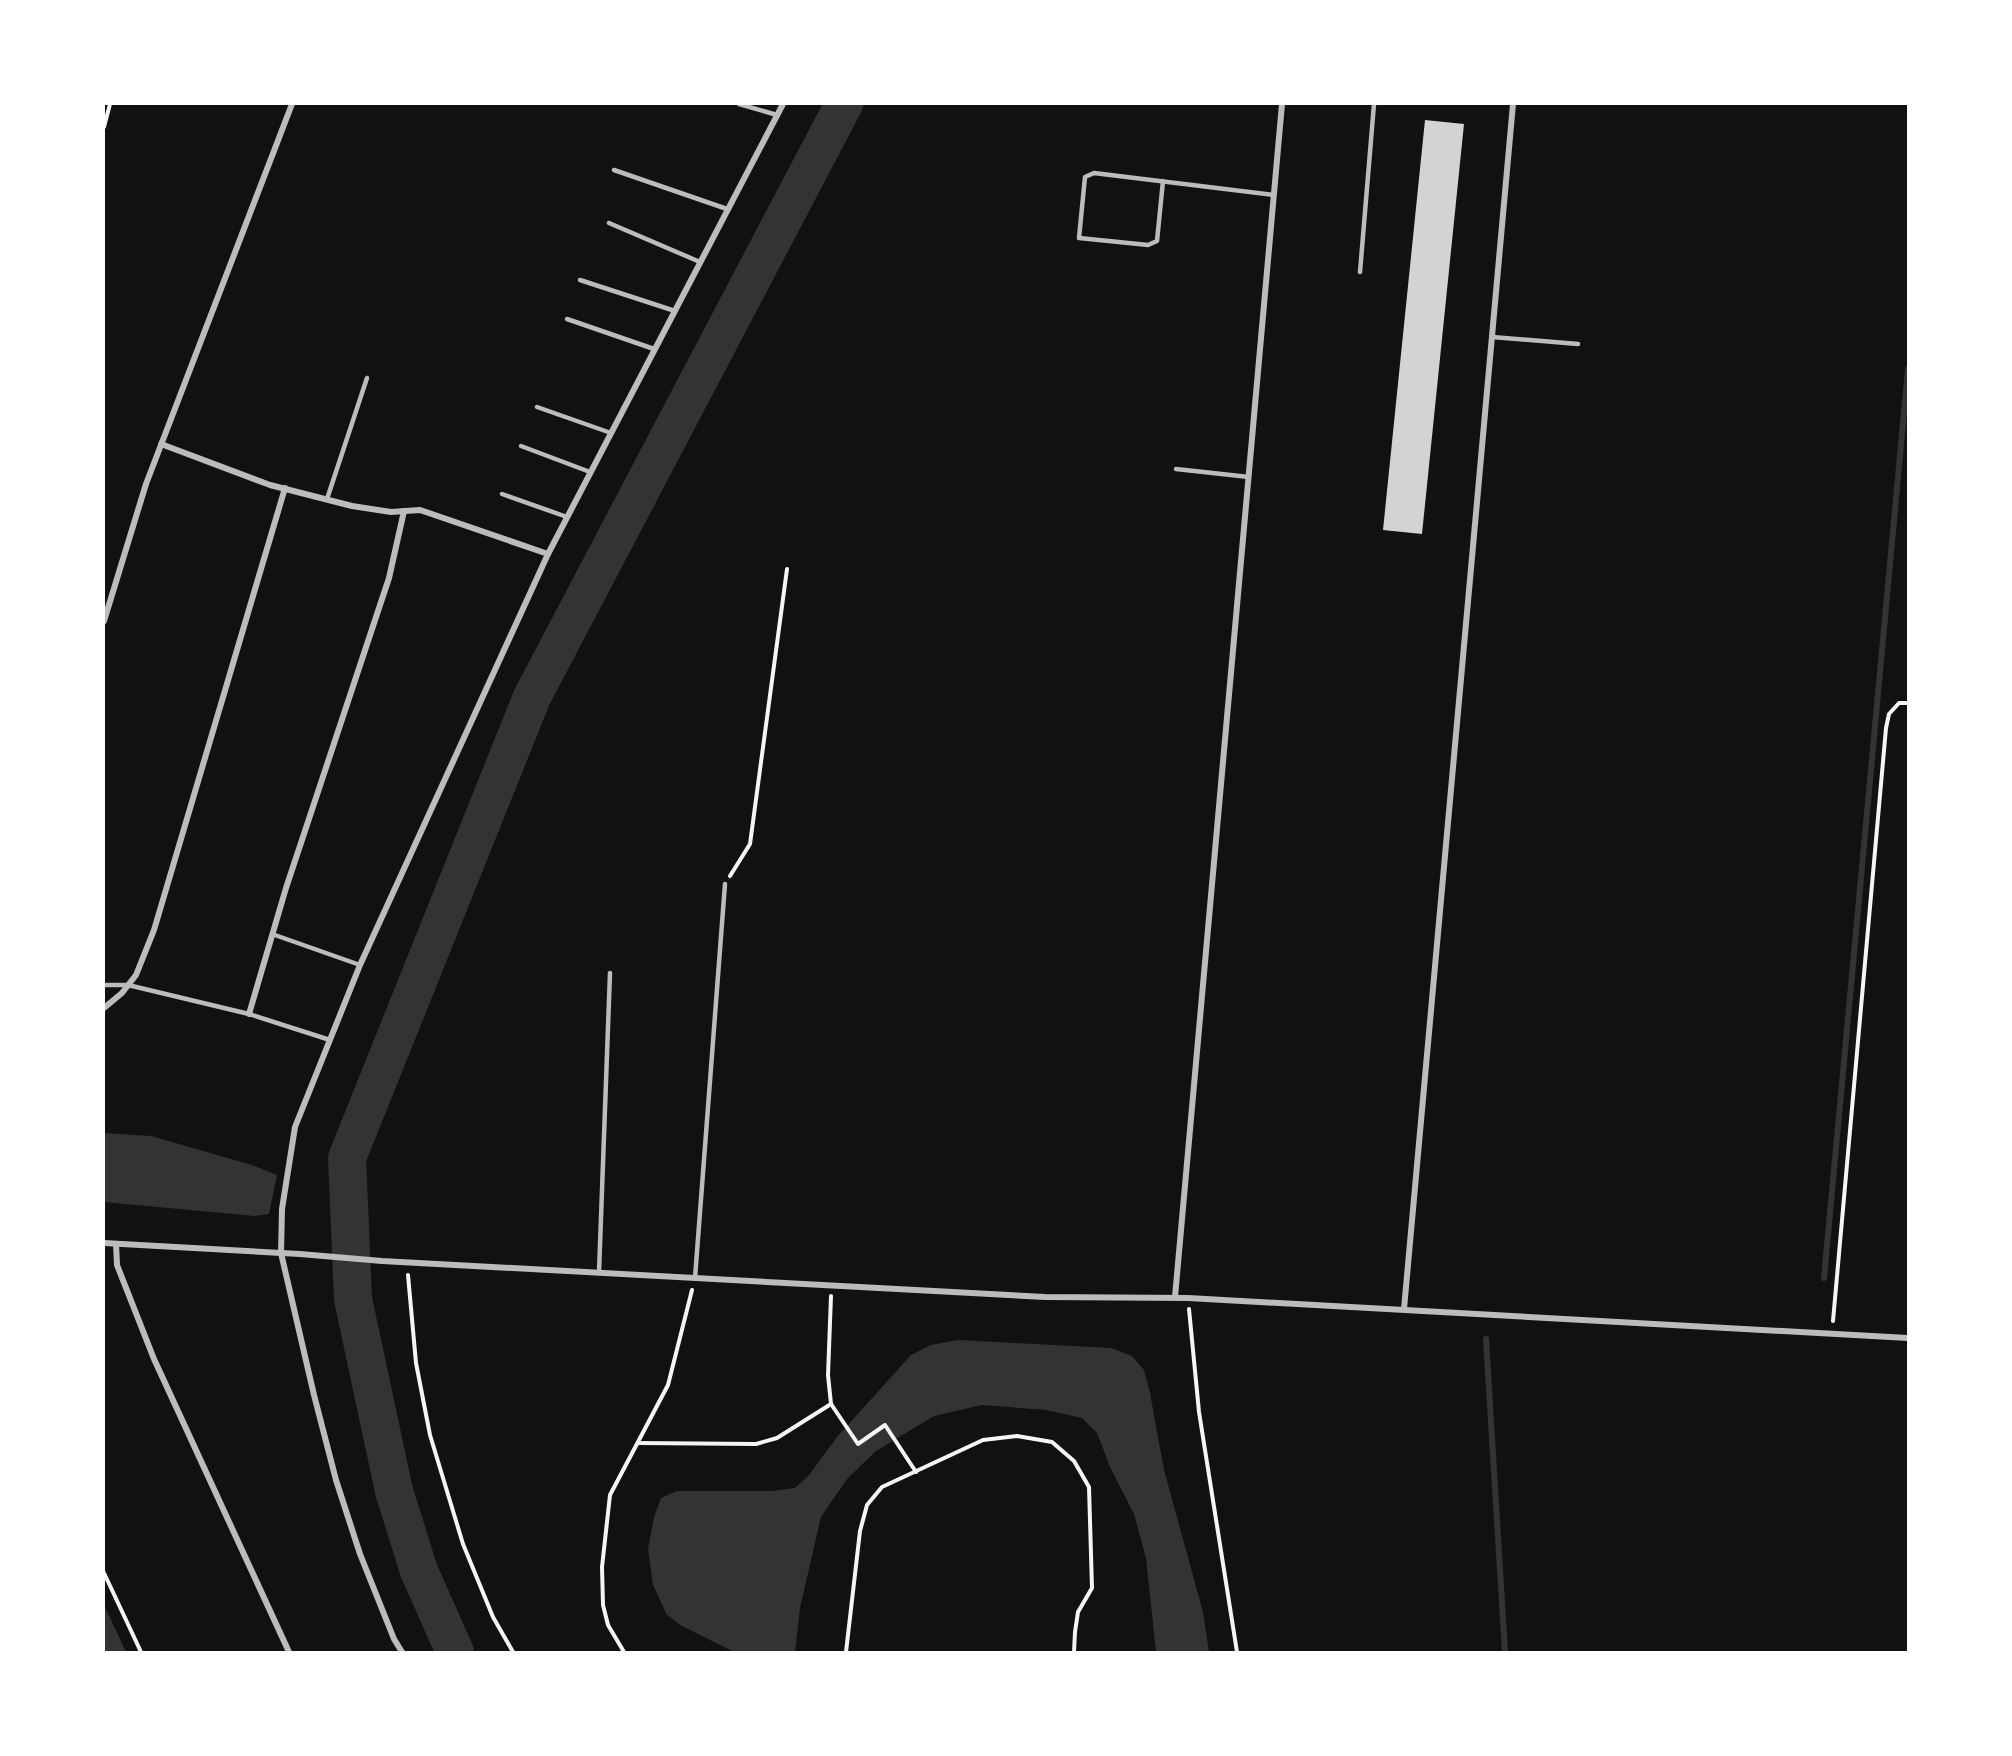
<svg xmlns="http://www.w3.org/2000/svg" width="2012" height="1756" font-family="Georgia,serif">
  <style>
    .water { fill: #333 }
    .lines { fill: none; stroke-linecap: round; stroke-linejoin: round }
    .stream { stroke: #333; stroke-width: 6 }
    .river { stroke: #333; stroke-width: 38 }
    .building { fill: #d3d3d3 }
    .path { stroke: #f5f5f5; stroke-width: 4 }
    .service { stroke: #bcbcbc; stroke-width: 4.5 }
    .minor { stroke: #bcbcbc; stroke-width: 6 }
  </style>
  <rect width="100%" height="100%" fill="#111"/>
  <g class="water">
    <path d="M104,1133L151,1136L252,1165L277,1175L269,1214L255,1216L104,1202Z"/>
    <path d="M958,1340L1111,1348L1132,1356L1144,1370L1150,1393L1164,1470L1203,1612L1209,1652H1156L1146,1558L1134,1514L1110,1467L1097,1433L1082,1418L1046,1410L982,1405L934,1416L876,1451L847,1479L821,1517L800,1608L795,1652H734L680,1625L667,1615L653,1585L648,1549L654,1517L661,1498L677,1491H773L795,1488L809,1475L837,1437L911,1355L931,1345Z"/>
    <path d="M104,1605L126,1652H104Z"/>
  </g>
  <g class="lines">
    <g class="stream">
      <path d="M1824,1278L1908,369"/>
      <path d="M1486,1339L1505,1652"/>
    </g>
    <path class="river" d="M455,1652L419,1571L394,1491L353,1299L347,1158L532,697L844,104"/>
  </g>
  <path class="building" d="M1425,120L1464,124L1422,534L1383,530Z"/>
  <g class="lines">
    <g class="path">
      <path d="M104,127L110,104"/>
      <path d="M730,876L750,844L787,569"/>
      <path d="M408,1275L416,1363L430,1435L463,1544L493,1617L513,1652"/>
      <path d="M1189,1309L1199,1412L1237,1652"/>
      <path d="M1833,1321L1886,728L1889,714L1899,703H1908"/>
      <path d="M831,1404L858,1444L885,1425L916,1472"/>
      <path d="M638,1443L756,1444L777,1438L831,1404L828,1375L831,1296"/>
      <path d="M104,1573L141,1652"/>
      <path d="M624,1652L608,1625L603,1605L602,1567L610,1495L668,1385L692,1290"/>
      <path d="M846,1652L860,1531L867,1505L882,1487L983,1440L1017,1436L1052,1442L1074,1461L1089,1487L1092,1588L1078,1612L1075,1632L1074,1652"/>
    </g>
    <g class="service">
      <path d="M739,104L777,115"/>
      <path d="M614,170L727,209"/>
      <path d="M1163,181L1157,241L1148,245L1079,238L1085,177L1094,173L1274,195"/>
      <path d="M609,223L700,262"/>
      <path d="M1360,272L1374,104"/>
      <path d="M580,280L675,311"/>
      <path d="M567,319L654,349"/>
      <path d="M1492,337L1578,344"/>
      <path d="M537,407L611,433"/>
      <path d="M521,446L590,472"/>
      <path d="M1176,469L1249,477"/>
      <path d="M502,494L567,517"/>
      <path d="M327,499L367,378"/>
      <path d="M272,934L360,965"/>
      <path d="M104,985H128L249,1014L330,1040"/>
      <path d="M599,1272L610,973"/>
      <path d="M695,1278L725,884"/>
    </g>
    <g class="minor">
      <path d="M161,444L270,485L352,506L391,512L420,510L548,554"/>
      <path d="M104,621L146,484L292,104"/>
      <path d="M104,1008L122,993L136,975L154,930L285,488"/>
      <path d="M249,1014L286,888L389,578L404,511"/>
      <path d="M104,1243L300,1254L382,1261L1045,1297L1188,1298L1908,1338"/>
      <path d="M116,1244L117,1265L154,1359L289,1652"/>
      <path d="M1175,1297L1282,104"/>
      <path d="M1404,1309L1513,104"/>
      <path d="M402,1652L394,1639L360,1554L336,1480L314,1395L281,1253L282,1209L295,1127L360,965L548,554L783,104"/>
    </g>
  </g>
  <rect width="2012" height="1756" fill="none" stroke="#ffffff" stroke-width="210"/>
</svg>
